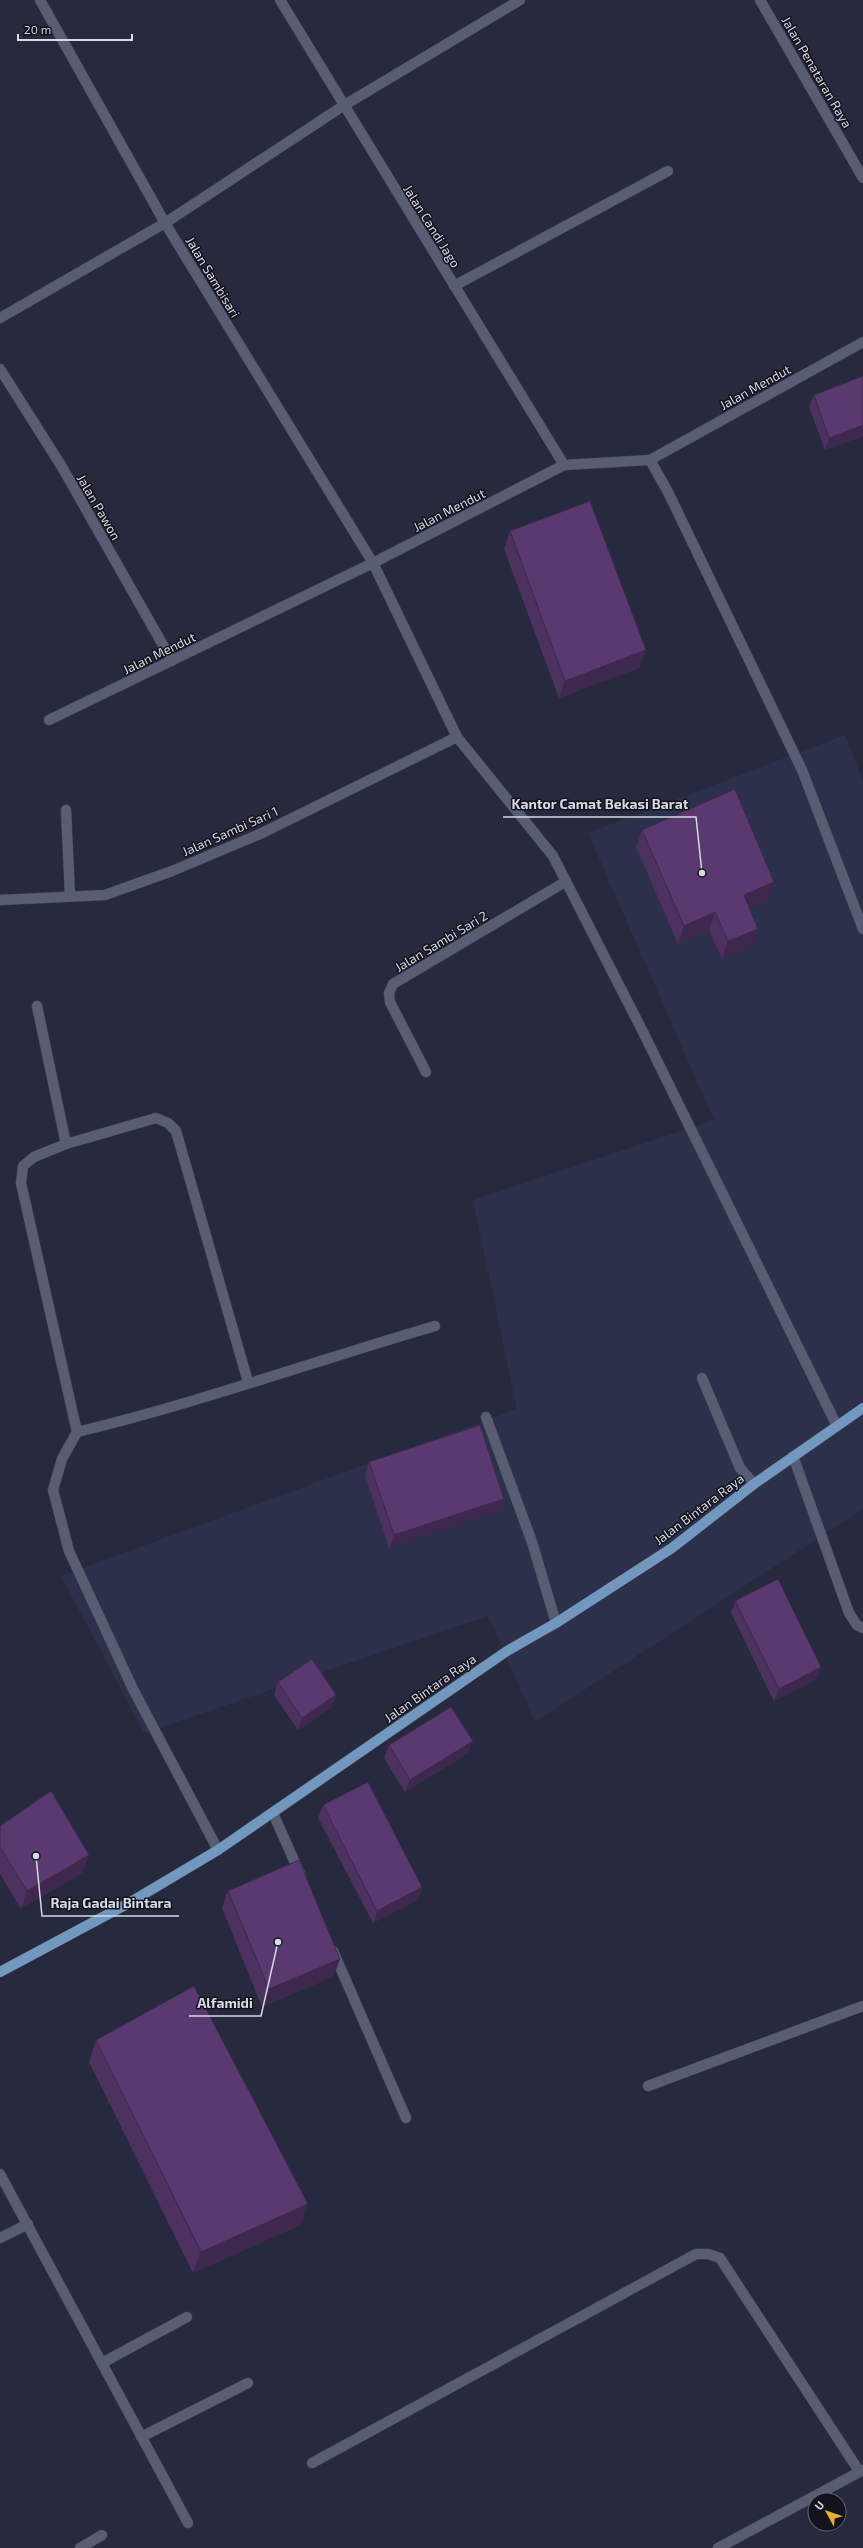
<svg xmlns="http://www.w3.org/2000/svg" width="863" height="2548" font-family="'Exo 2',sans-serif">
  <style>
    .built { fill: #2d304b }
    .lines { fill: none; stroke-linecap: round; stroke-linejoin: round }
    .service-casing { stroke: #444657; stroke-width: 11 }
    .minor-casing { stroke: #444657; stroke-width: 11 }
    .primary-casing { stroke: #444657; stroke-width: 11 }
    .service { stroke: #595d74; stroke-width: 10 }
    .minor { stroke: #595d74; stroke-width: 10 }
    .primary { stroke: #7398c0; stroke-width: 10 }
    .wall { fill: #4d3160 }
    .shaded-wall { fill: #3e284e }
    .building { fill: #593970; stroke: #3e284e }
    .labels { text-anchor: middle; stroke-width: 3; stroke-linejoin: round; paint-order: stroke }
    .street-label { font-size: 13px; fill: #d7d9e7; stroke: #12131c }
    .leader { fill: none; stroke: #d7d9e7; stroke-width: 1.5 }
    .callout-dot { fill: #d7d9e7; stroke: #12131c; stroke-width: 1.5 }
    .callout-label { font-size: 14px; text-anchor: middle; font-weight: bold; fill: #d7d9e7; stroke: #12131c; stroke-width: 3; stroke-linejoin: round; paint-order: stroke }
  </style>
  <rect width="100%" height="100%" fill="#272a3e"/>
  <path class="built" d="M845,735L863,781V1509L535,1722L488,1616L144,1733L61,1576L517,1409L473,1200L714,1120L588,833Z"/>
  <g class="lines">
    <defs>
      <g id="service">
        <path d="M650,460L668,492L802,770L863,929"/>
        <path d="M702,1378L740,1468L754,1484"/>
        <path d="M486,1417L532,1542L556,1623"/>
      </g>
      <g id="minor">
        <path d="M40,0L165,223L373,563L457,737L553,856L641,1028L837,1426"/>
        <path d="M280,0L564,465"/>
        <path d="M760,0L863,178"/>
        <path d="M454,286L668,171"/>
        <path d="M0,318L165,223L343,106L520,0"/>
        <path d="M0,369L62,467L172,661"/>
        <path d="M49,720L373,563L564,465L650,460L863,342"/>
        <path d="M66,810L70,896"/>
        <path d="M0,900L105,895L172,871L260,834L457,737"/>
        <path d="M37,1006L66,1144L34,1157L23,1166L21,1183L77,1432L62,1459L53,1490L69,1551L133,1689L218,1850"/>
        <path d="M426,1072L390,1002L389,993L393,984L565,882"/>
        <path d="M66,1144L156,1118L168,1123L176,1131L248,1382"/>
        <path d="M77,1432C198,1403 315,1361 435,1326"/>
        <path d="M793,1456L849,1613L857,1625L863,1628"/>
        <path d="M273,1813L300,1874"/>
        <path d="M333,1951L406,2118"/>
        <path d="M648,2086L863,2006"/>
        <path d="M0,2174L188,2523"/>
        <path d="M0,2238L28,2224"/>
        <path d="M102,2363L187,2317"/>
        <path d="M141,2437L248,2383"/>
        <path d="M312,2463L696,2254H708L720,2258L859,2471"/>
        <path d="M80,2548L102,2535"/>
        <path d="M718,2548L863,2470"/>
      </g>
      <path id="primary" d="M0,1972L129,1903L218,1850L507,1651L556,1623L672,1548L754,1484L863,1408"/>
    </defs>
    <use href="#service" class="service-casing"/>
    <use href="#minor" class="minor-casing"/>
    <use href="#primary" class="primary-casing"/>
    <use href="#service" class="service"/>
    <use href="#minor" class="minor"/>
    <use href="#primary" class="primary"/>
  </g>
  <g class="wall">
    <path d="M863,376V436L825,450L809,407L814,395Z"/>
    <path d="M510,531L646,650L639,668L559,698L504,549Z"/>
    <path d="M642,830L768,899L749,907L758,929L752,946L722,959L709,930L678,944L636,847Z"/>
    <path d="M369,1462L504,1499L500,1511L389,1548L365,1475Z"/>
    <path d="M735,1601L817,1679L774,1701L731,1613Z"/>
    <path d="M278,1682L336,1695L331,1708L298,1730L274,1695Z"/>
    <path d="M389,1745L468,1753L405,1792L384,1758Z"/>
    <path d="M323,1805L422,1887L418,1900L373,1923L318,1818Z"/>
    <path d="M0,1826L89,1855L82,1873L21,1909L0,1874Z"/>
    <path d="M228,1891L334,1976L262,2007L222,1908Z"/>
    <path d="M96,2040L308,2204L300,2225L193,2273L89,2062Z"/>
  </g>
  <g class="shaded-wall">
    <path d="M863,425V436L825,450L829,438Z"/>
    <path d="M646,650L639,668L559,698L565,681Z"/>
    <path d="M774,882L768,899L738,912L744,895Z"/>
    <path d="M715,912L709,930L678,944L684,926Z"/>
    <path d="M758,929L752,946L722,959L728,941Z"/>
    <path d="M504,1499L500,1511L389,1548L394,1535Z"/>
    <path d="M821,1667L817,1679L774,1701L779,1689Z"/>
    <path d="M336,1695L331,1708L298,1730L302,1718Z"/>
    <path d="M473,1741L468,1753L405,1792L410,1780Z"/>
    <path d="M89,1855L82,1873L21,1909L27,1891Z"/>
    <path d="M422,1887L418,1900L373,1923L377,1911Z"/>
    <path d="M340,1959L334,1976L262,2007L269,1989Z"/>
    <path d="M308,2204L300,2225L193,2273L201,2252Z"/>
  </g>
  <g class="building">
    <path d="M863,376V425L829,438L814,395Z"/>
    <path d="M590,501L646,650L565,681L510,531Z"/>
    <path d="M735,789L774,882L744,895L758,929L728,941L715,912L684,926L642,830Z"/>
    <path d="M480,1425L504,1499L394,1535L369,1462Z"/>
    <path d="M778,1579L821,1667L779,1689L735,1601Z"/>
    <path d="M312,1659L336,1695L302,1718L278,1682Z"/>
    <path d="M451,1707L473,1741L410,1780L389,1745Z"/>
    <path d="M368,1782L422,1887L377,1911L323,1805Z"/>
    <path d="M51,1791L89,1855L27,1891L0,1847V1826Z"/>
    <path d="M299,1860L340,1959L269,1989L228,1891Z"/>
    <path d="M194,1986L308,2204L201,2252L96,2040Z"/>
  </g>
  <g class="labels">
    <g class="street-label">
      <text transform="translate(817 72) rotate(60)" y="5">Jalan Penataran Raya</text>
      <text transform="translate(432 226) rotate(58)" y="5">Jalan Candi Jago</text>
      <text transform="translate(213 277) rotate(59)" y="5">Jalan Sambisari</text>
      <text transform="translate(755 387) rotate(-29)" y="5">Jalan Mendut</text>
      <text transform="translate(99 507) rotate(60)" y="5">Jalan Pawon</text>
      <text transform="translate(449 510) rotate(-27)" y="5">Jalan Mendut</text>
      <text transform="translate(159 653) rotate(-26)" y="5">Jalan Mendut</text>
      <text transform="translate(230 831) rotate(-24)" y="5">Jalan Sambi Sari 1</text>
      <text transform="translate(441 941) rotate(-31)" y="5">Jalan Sambi Sari 2</text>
      <text transform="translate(699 1509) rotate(-37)" y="5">Jalan Bintara Raya</text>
      <text transform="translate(430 1688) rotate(-35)" y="5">Jalan Bintara Raya</text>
    </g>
  </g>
  <path class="leader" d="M702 873L696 817H503M36 1856L42 1916H179M278 1942L261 2016H189"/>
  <g class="callout-dot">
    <circle cx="702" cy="873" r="4"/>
    <circle cx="36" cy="1856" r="4"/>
    <circle cx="278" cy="1942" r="4"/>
  </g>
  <g class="callout-label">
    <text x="600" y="809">Kantor Camat Bekasi Barat</text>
    <text x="111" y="1908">Raja Gadai Bintara</text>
    <text x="225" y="2008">Alfamidi</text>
  </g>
  <g transform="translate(827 2512) rotate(310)"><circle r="19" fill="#12131c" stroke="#61626d"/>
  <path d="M0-3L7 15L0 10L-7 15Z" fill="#e7ac36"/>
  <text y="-6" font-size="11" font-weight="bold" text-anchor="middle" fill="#d7d9e7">U</text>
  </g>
  <path d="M18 34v6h114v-6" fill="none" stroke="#d7d9e7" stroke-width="2"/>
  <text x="24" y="34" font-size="12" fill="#d7d9e7" stroke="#12131c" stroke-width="3" paint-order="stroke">20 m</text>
</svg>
